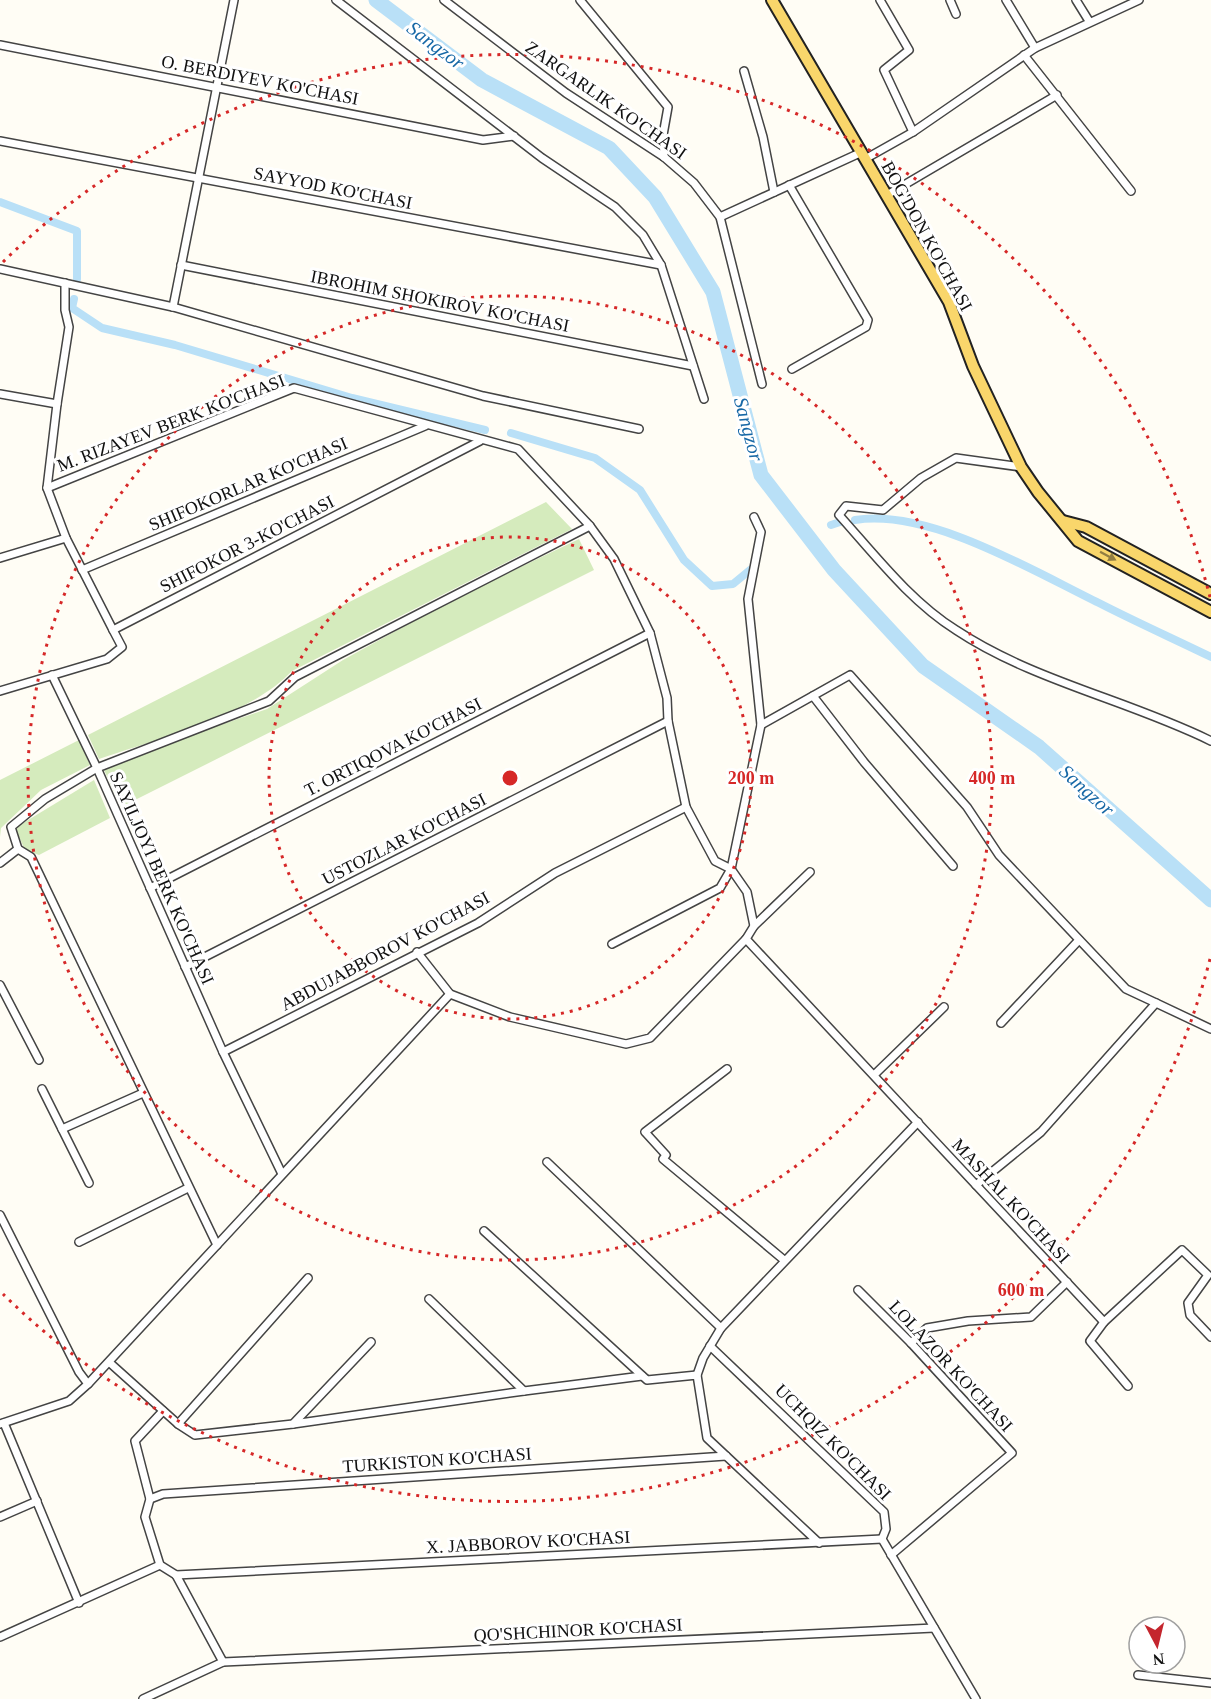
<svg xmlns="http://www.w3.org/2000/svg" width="1211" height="1699" font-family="Georgia,serif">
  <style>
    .green { fill: #d5ebbd }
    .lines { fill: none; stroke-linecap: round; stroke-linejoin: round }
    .canal { stroke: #b9e0f7; stroke-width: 8 }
    .river { stroke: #b9e0f7; stroke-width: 15 }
    .minor-casing { stroke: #444; stroke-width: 10 }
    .primary-casing { stroke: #222; stroke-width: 14 }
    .minor { stroke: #fff; stroke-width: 7 }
    .primary { stroke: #f9d66b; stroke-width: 10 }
    .oneway { fill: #917d42 }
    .ring { fill: none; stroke: #d62828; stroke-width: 3; stroke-dasharray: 3 6 }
    .labels { text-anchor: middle; stroke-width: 6; stroke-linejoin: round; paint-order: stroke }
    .street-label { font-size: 18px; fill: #111; stroke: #fff }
    .water-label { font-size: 20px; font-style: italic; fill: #1768a6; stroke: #fff }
    .centre { fill: #d62828; stroke: #fff; stroke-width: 3 }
    .ring-label { font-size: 18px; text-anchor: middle; font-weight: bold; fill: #d62828; stroke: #fff; stroke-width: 6; stroke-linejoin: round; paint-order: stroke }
  </style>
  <rect width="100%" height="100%" fill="#fffdf5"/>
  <g class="green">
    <path d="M546,502L572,529L292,671C248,717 159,738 99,759L88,735Z"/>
    <path d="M579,539L594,570L121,807L104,770L191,735L267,709L343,660L452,600Z"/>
    <path d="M79,740L90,765L41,790L1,828L0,837V780Z"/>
    <path d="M94,780L110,818L39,855L25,850L15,828Z"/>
  </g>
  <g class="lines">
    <g class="canal">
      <path d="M0,202L77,231V279"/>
      <path d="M74,299L72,308L102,328L175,345L352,398L485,430"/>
      <path d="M511,433L595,458L640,490L684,560L712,586L733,584L750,570"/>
      <path d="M855,520C929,508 1033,571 1099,603C1136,622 1174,639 1211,657"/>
      <path d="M831,525L840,522"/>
    </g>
    <path class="river" d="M376,0L482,80L609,148L655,197L713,292L761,475L834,570L923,666L1039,747L1211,900"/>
    <defs>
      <g id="minor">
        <path d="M336,0L542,158L615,207L643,235L661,265L704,399"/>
        <path d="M444,0L566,93L664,157L694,183L720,217L762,384"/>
        <path d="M580,0L668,107L663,135L664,157"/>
        <path d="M880,0L909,50L884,70L913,132"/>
        <path d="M950,0L956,14"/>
        <path d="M1006,0L1035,48"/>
        <path d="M1076,0L1089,21"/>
        <path d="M0,45L483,140L514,136"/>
        <path d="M1024,55L1131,191"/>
        <path d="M744,71L763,137L774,192"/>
        <path d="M0,141L661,265"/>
        <path d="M865,159L913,132L1035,48L1139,0"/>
        <path d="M789,185L868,320L866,327L792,369"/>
        <path d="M887,195L1057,95"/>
        <path d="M720,217L862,152"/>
        <path d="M181,265L693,366"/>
        <path d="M0,269L173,307L483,396L639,429"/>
        <path d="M173,307L234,0"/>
        <path d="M0,394L57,404L47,488L66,538L113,630"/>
        <path d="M57,404L69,327L65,310V283"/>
        <path d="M1021,467L956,458L921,478L883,510L846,506L839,515C875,555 910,601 956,630C1033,681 1128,700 1211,741"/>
        <path d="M47,488L294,388L518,449L590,526L614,559L650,633L667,698L668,721L686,807L715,861L731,869L747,892L754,926L746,939L650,1038L626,1044L510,1017L450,994L417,952"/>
        <path d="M0,558L66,538"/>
        <path d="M82,570L425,426"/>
        <path d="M0,691L107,659L122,647L113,630L480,441"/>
        <path d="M813,696L864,762L953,866"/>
        <path d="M761,725L850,675L967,807L999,855L1126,989L1156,1003"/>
        <path d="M18,849L31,857L217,1245"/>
        <path d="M0,863L18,849L11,827L45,799L97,768L52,675"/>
        <path d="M150,888L650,633"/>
        <path d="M754,926L810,872"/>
        <path d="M746,939L1104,1322L1182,1250L1208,1275L1188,1303L1190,1315L1211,1337"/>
        <path d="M612,944L720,888L731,869L761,725L748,599L761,532L754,517"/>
        <path d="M185,967L668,721"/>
        <path d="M0,985L39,1060"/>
        <path d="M1001,1023L1079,940"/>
        <path d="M223,1052L478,923L555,873L686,807"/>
        <path d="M727,1069L645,1132L666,1155L663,1159L784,1260"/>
        <path d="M874,1075L944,1007"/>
        <path d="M42,1089L89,1183"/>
        <path d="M62,1129L143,1093"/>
        <path d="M547,1162L721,1328"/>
        <path d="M282,1174L223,1052L97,768L269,701L295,677L590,526"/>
        <path d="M976,1185L1041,1132L1156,1003L1211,1029"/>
        <path d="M0,1215L79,1372L88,1384"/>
        <path d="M484,1231L647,1380L697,1375L707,1438L819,1543"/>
        <path d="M79,1242L188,1188"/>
        <path d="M858,1290L911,1343L1012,1453L891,1555"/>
        <path d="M429,1299L524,1391L642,1376"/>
        <path d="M1104,1322L1090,1341L1128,1386"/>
        <path d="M911,1343L927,1328L968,1321L1031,1317L1067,1282"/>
        <path d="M710,1346L884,1512L886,1529L882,1539L976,1699"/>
        <path d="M110,1363L178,1424L195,1435L293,1424L371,1342"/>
        <path d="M697,1375L703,1358L721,1328L918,1122"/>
        <path d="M163,1411L135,1441L150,1499L145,1517L160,1565L176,1575L223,1662"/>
        <path d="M4,1423L79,1603"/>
        <path d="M0,1424L69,1401L88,1384L450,994"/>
        <path d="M178,1424L308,1278"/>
        <path d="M293,1424L524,1391"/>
        <path d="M150,1499L163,1494L726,1456"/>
        <path d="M0,1517L37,1501"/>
        <path d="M176,1575L882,1539"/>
        <path d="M0,1637L160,1565"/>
        <path d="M1138,1675L1211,1683"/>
        <path d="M143,1699L223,1662L934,1628"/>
      </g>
      <g id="primary">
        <path d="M772,0L949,302L973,366L1021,467L1038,492L1078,541L1211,612"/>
        <path d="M1063,521L1086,527L1211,594"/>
      </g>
    </defs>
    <use href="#minor" class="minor-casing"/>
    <use href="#primary" class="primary-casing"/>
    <use href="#minor" class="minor"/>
    <use href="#primary" class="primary"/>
  </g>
  <defs><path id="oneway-solid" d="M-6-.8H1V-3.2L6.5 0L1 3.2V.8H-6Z" transform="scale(1.5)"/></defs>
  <use class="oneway" href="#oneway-solid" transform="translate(1108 556) rotate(28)"/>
  <g class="ring">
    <circle cx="510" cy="778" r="241"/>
    <circle cx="510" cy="778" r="482"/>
    <path d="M1210 959A723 723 0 0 1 3 1294M3 262A723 723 0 0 1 1210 597"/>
  </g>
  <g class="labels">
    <g class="street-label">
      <text transform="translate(260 80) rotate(11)" y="6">O. BERDIYEV KO'CHASI</text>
      <text transform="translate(606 100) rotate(35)" y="6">ZARGARLIK KO'CHASI</text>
      <text transform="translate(333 188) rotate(11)" y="6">SAYYOD KO'CHASI</text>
      <text transform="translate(927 236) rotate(61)" y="6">BOG'DON KO'CHASI</text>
      <text transform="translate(440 301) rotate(11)" y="6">IBROHIM SHOKIROV KO'CHASI</text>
      <text transform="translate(171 423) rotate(-21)" y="6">M. RIZAYEV BERK KO'CHASI</text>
      <text transform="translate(248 484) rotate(-23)" y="6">SHIFOKORLAR KO'CHASI</text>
      <text transform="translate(247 544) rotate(-27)" y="6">SHIFOKOR 3-KO'CHASI</text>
      <text transform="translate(393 747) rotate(-27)" y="6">T. ORTIQOVA KO'CHASI</text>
      <text transform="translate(404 839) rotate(-27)" y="6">USTOZLAR KO'CHASI</text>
      <text transform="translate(162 878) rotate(66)" y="6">SAYILJOYI BERK KO'CHASI</text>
      <text transform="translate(385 951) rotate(-28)" y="6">ABDUJABBOROV KO'CHASI</text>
      <text transform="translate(1011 1201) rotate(47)" y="6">MASHAL KO'CHASI</text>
      <text transform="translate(951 1366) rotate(47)" y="6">LOLAZOR KO'CHASI</text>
      <text transform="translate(833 1442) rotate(45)" y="6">UCHQIZ KO'CHASI</text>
      <text transform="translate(437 1460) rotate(-4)" y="6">TURKISTON KO'CHASI</text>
      <text transform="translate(528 1542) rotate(-3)" y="6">X. JABBOROV KO'CHASI</text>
      <text transform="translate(578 1630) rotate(-3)" y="6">QO'SHCHINOR KO'CHASI</text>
    </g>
    <g class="water-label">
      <text transform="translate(436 45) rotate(37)" y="7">Sangzor</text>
      <text transform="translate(749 429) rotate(75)" y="7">Sangzor</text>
      <text transform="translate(1087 790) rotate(42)" y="7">Sangzor</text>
    </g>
  </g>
  <circle cx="510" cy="778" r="9" class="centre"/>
  <g class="ring-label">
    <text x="751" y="784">200 m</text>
    <text x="992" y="784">400 m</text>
    <text x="1021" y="1296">600 m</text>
  </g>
  <g transform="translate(1157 1645) rotate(173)"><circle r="28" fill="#ffffff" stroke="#a0a0a0" stroke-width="1.5"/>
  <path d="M0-4.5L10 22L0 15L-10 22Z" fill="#c4262e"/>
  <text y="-9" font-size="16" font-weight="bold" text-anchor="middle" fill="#111111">N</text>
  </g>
</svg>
